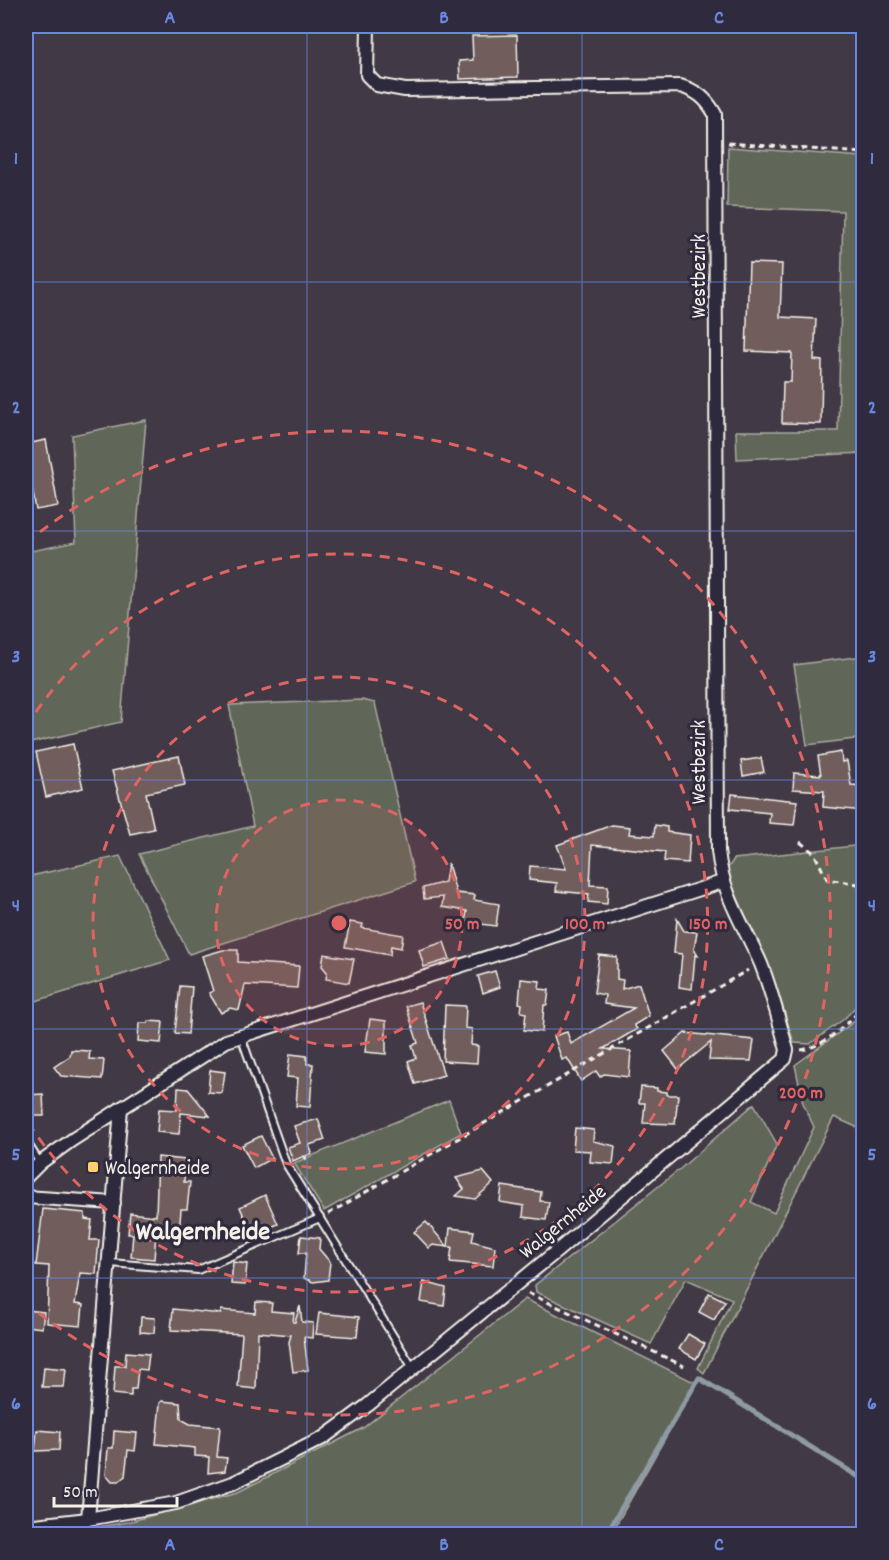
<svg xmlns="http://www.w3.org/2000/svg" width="889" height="1560" font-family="Dekko,sans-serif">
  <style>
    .green { fill: #606658; stroke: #aaaca0; stroke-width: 1.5 }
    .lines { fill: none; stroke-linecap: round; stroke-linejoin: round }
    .stream { stroke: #8e9ba3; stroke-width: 5 }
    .building { fill: #6f5d5c; stroke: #f4f1e8; stroke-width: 1.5 }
    .service-casing { stroke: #f4f1e8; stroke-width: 10 }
    .minor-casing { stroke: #f4f1e8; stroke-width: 16 }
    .path { stroke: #f4f1e8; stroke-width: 3; stroke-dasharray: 6 4.5; stroke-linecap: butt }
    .service { stroke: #2f2a3d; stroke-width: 6 }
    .minor { stroke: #2f2a3d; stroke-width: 12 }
    .grid { fill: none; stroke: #6887de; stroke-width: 1.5; stroke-opacity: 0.55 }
    .ring { fill: none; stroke: #df6462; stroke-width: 3; stroke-dasharray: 10 8 }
    .poi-dot { fill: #ffd166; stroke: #2f2a3d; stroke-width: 2 }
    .labels { text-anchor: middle; stroke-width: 6; stroke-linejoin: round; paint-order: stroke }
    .street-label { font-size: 21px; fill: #f4f1e8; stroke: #2f2a3d }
    .poi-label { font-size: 21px; fill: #f4f1e8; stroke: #2f2a3d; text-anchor: start }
    .district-label { font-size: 27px; font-weight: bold; fill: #f4f1e8; stroke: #2f2a3d }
    .centre { fill: #df6462; stroke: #2f2a3d; stroke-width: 3 }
    .ring-label { font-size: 18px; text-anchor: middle; font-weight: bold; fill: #df6462; stroke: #2f2a3d; stroke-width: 6; stroke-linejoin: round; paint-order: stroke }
    .neatline { fill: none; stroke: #6887de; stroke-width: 2 }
    .grid-label { font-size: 20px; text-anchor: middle; font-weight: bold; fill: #6887de }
  </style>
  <rect width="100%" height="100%" fill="#423946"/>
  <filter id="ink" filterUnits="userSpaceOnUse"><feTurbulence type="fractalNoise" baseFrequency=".0167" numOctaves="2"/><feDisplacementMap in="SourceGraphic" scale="12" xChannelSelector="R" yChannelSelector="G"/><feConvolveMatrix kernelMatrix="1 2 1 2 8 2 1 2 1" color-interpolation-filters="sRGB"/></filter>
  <g filter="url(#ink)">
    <g class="green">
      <path d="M728,147L863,157V453L737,459L736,431H838L843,211L727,207Z"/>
      <path d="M146,420L121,722L26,744V552L76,542L72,435Z"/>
      <path d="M863,656V738L807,745L794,665Z"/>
      <path d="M362,700L375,703L415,882L189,954L139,854L253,826L229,705Z"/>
      <path d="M863,845V999L844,1019L810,1044L794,1043L778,992L726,871L734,859Z"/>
      <path d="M120,856L170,960L26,1004V874V877Z"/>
      <path d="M863,1015V1130L834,1117L704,1373L698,1368L732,1299L686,1279L651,1344L536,1292L535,1285L680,1169L754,1104L777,1144L751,1202L774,1213L814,1127L803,1103L795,1065Z"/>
      <path d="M449,1100L461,1133L324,1211L294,1163Z"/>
      <path d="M525,1299L696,1383L611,1534H59L128,1522L238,1492L363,1428Z"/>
    </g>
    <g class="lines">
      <path class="stream" d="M606,1534L699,1378L864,1480"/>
    </g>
    <g class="building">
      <path d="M517,35L518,77L460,79L459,61L473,60L472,36Z"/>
      <path d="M749,263L782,264L780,317L816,319L814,360L822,361L821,424L782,423L783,382H791L792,353L746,351Z"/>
      <path d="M46,440L58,506L36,510L29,471H26V444Z"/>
      <path d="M73,744L83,788L46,797L36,752Z"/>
      <path d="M841,752L842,762L847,761L851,785L864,786V811L823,807L824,791L793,789L794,773L821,775L818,756Z"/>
      <path d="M179,756L185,785L146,793L154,829L130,834L112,771Z"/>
      <path d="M761,758L764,772L743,776L741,761Z"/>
      <path d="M732,794L797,801L794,825L769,823L770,813L730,809Z"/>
      <path d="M612,825L630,827L629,834L654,836L655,825L667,827V832L690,835L688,863L664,861L665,852L592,845L590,885L608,886L607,904L588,902L589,894L556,891L557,883L529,880L530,866L566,869L557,845Z"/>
      <path d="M448,863L456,893L475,895L474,900L499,904L496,926L465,922L467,911L442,907L443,897L424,899L423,888L445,882Z"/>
      <path d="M677,919L684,931L697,932L694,949L698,956L695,955L692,989L679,987L682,954L674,953Z"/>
      <path d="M350,922L363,924L362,928L403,935L401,948L391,946L390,955L345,947Z"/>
      <path d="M444,942L450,959L424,967L419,950Z"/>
      <path d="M223,950H238V962L299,966L297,988L245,985L239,1010L230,1008L221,1013L209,993L213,991L202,956Z"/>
      <path d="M324,954L354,959L349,983L326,979L327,972L322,966Z"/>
      <path d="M599,955L617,957V979L623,980L622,989L639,984L649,1016L634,1025L637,1029L603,1049L631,1051L629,1077L604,1074L600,1077L596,1071L581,1081L567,1058L562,1060L554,1036L567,1032L571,1044L634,1008L604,1004L605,995L594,993Z"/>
      <path d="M495,971L500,987L483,993L478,976Z"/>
      <path d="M521,979L540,981L539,989L549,990L547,1005H544L542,1032L524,1030L526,1013L521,1012L522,1004L519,1003Z"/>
      <path d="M180,986L192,987L188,1034L175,1033Z"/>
      <path d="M420,1002L444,1075L415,1084L408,1061L416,1058L412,1045L418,1043L406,1006Z"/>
      <path d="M445,1005L466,1006L465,1028L472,1029L471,1045L478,1046L477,1063L443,1061Z"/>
      <path d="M370,1019L386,1021V1054L365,1052Z"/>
      <path d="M148,1021L163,1022L161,1043L138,1041L139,1023H148Z"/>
      <path d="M685,1033L754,1040L751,1061L709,1060L711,1042L678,1069L664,1051Z"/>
      <path d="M71,1050L90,1051L89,1059L104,1060L102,1079L61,1076L54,1067L70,1056Z"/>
      <path d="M290,1054L307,1056V1064H313L310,1107L296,1106L298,1078L287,1077Z"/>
      <path d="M210,1070L225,1072L222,1093L208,1092Z"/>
      <path d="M641,1087L657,1088V1091L667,1092V1095H678L675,1124L643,1123L645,1103H639Z"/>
      <path d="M178,1088L188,1089L210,1116L181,1113L179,1134L157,1132L159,1109L177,1110Z"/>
      <path d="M43,1094L44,1116H26V1100H29L28,1095Z"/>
      <path d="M318,1119L325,1140L309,1145L312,1153L306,1156V1160L304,1156L293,1161L288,1147L300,1143L294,1126Z"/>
      <path d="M575,1128L594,1130L593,1141L615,1146L613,1164L590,1162L591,1151L573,1150Z"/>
      <path d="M261,1136L272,1158L254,1168L242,1145Z"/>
      <path d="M158,1157L185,1160L184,1182H190L187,1209H181L179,1235L156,1233L154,1259L131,1257L133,1234H128L130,1213L156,1216Z"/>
      <path d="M483,1171L493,1183L475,1199L456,1196L464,1189L456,1178Z"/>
      <path d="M502,1186L541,1192L540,1201L549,1202L546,1220L523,1217L524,1206L500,1202Z"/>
      <path d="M265,1195L278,1224L252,1235L240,1207Z"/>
      <path d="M43,1209L85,1213V1219L92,1220L90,1240H99L96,1274L80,1273L75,1304L83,1305L81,1326L47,1323L49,1266L36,1265Z"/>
      <path d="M426,1222L448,1247L433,1245L429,1248L414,1232Z"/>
      <path d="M450,1228L474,1231L472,1241L495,1247L493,1266L450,1262L452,1247H448Z"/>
      <path d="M301,1236L320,1238L319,1249L330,1262L328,1280L313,1282L304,1278L306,1253H299Z"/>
      <path d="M233,1262L247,1264L245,1285L231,1284Z"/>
      <path d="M424,1282L446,1288L444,1306L421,1302Z"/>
      <path d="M709,1293L725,1301L714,1320L699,1312Z"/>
      <path d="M256,1302L272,1303L271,1311L294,1313L293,1322H295L300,1306L302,1322L313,1323L312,1338L304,1337L308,1370L293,1372L289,1342L291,1335L258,1332L256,1389L238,1387L242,1334L171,1330L173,1309L221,1314V1310L255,1313Z"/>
      <path d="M26,1310L44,1312L42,1328L26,1326Z"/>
      <path d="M319,1313L359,1317L357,1337L316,1334Z"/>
      <path d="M141,1317L155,1318L154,1333L140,1332Z"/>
      <path d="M688,1334L705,1344L696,1359L679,1349Z"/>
      <path d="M126,1352L149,1354L147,1370L138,1369L136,1389H131V1396L113,1394L115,1366H125Z"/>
      <path d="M44,1367L66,1369L64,1387H42Z"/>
      <path d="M162,1401L180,1403L181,1419L190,1424L220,1427L217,1457L227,1458L225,1471L208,1473L209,1457L195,1456V1448L156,1444L160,1403Z"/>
      <path d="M37,1430L60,1432L59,1450L35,1451Z"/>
      <path d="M114,1431L137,1433L135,1451L128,1450L125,1476L118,1482H112L106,1475L108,1448H113Z"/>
    </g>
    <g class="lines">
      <defs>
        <g id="service">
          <path d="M241,1036L286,1164L413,1368"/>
          <path d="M26,1141L40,1163"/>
          <path d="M110,1263L198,1270L320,1218"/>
        </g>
        <g id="minor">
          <path d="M26,1177L40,1163L72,1140L226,1041L722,882"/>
          <path d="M26,1197L114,1203"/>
          <path d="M88,1519L121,1108"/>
          <path d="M26,1526L88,1519L176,1503L233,1483L323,1438L368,1405L557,1251L785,1059L787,1050C779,1021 772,992 761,964C743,923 723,897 718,851L715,114C706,98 697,91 680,86L405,90L377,85L367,75L368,26"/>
        </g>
      </defs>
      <use href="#service" class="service-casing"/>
      <use href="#minor" class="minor-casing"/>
      <g class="path">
        <path d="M728,143L864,153"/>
        <path d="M800,842L814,853L827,879L864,885"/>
        <path d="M801,1050C826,1046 847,1024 864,1006"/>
        <path d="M328,1214L748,970"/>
        <path d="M528,1293L684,1366"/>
      </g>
      <use href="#service" class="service"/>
      <use href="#minor" class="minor"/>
    </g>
  </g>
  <path class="grid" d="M307,26V1534M582,26V1534M26,282H864M26,531H864M26,780H864M26,1029H864M26,1278H864"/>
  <circle cx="339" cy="923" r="123" fill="#df6462" fill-opacity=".12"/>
  <g class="ring">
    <circle cx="339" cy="923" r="123"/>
    <circle cx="339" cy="923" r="246"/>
    <path d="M26 727A369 369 0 1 1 26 1119"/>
    <path d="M26 543A492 492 0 1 1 26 1303"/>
  </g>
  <rect class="poi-dot" x="87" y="1161" width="12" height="12" rx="3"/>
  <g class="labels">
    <g class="street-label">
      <text transform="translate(698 276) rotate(-90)" y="7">Westbezirk</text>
      <text transform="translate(698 762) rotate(-90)" y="7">Westbezirk</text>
      <text transform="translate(562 1221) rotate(-39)" y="7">Walgernheide</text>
    </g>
    <g class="poi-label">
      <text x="105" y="1174">Walgernheide</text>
    </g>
    <g class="district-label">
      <text x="203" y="1239">Walgernheide</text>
    </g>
  </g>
  <circle cx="339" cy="923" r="9" class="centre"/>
  <g class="ring-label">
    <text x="462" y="929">50 m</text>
    <text x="585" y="929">100 m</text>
    <text x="708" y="929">150 m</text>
    <text x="801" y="1098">200 m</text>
  </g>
  <rect width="889" height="1560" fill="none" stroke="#2f2a3d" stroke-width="66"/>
  <path d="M54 1497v9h123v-9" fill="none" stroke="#f4f1e8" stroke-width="3"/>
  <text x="63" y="1497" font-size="18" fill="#f4f1e8" stroke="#2f2a3d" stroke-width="4.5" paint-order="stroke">50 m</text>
  <rect x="33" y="33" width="823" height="1494" class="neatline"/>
  <g class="grid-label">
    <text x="170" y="23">A</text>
    <text x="444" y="23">B</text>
    <text x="719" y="23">C</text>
    <text x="16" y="164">1</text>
    <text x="872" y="164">1</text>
    <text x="16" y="413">2</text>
    <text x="872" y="413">2</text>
    <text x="16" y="662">3</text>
    <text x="872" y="662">3</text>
    <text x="16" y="911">4</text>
    <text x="872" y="911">4</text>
    <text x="16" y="1160">5</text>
    <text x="872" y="1160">5</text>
    <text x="16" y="1409">6</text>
    <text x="872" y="1409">6</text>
    <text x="170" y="1550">A</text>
    <text x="444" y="1550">B</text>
    <text x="719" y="1550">C</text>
  </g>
</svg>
